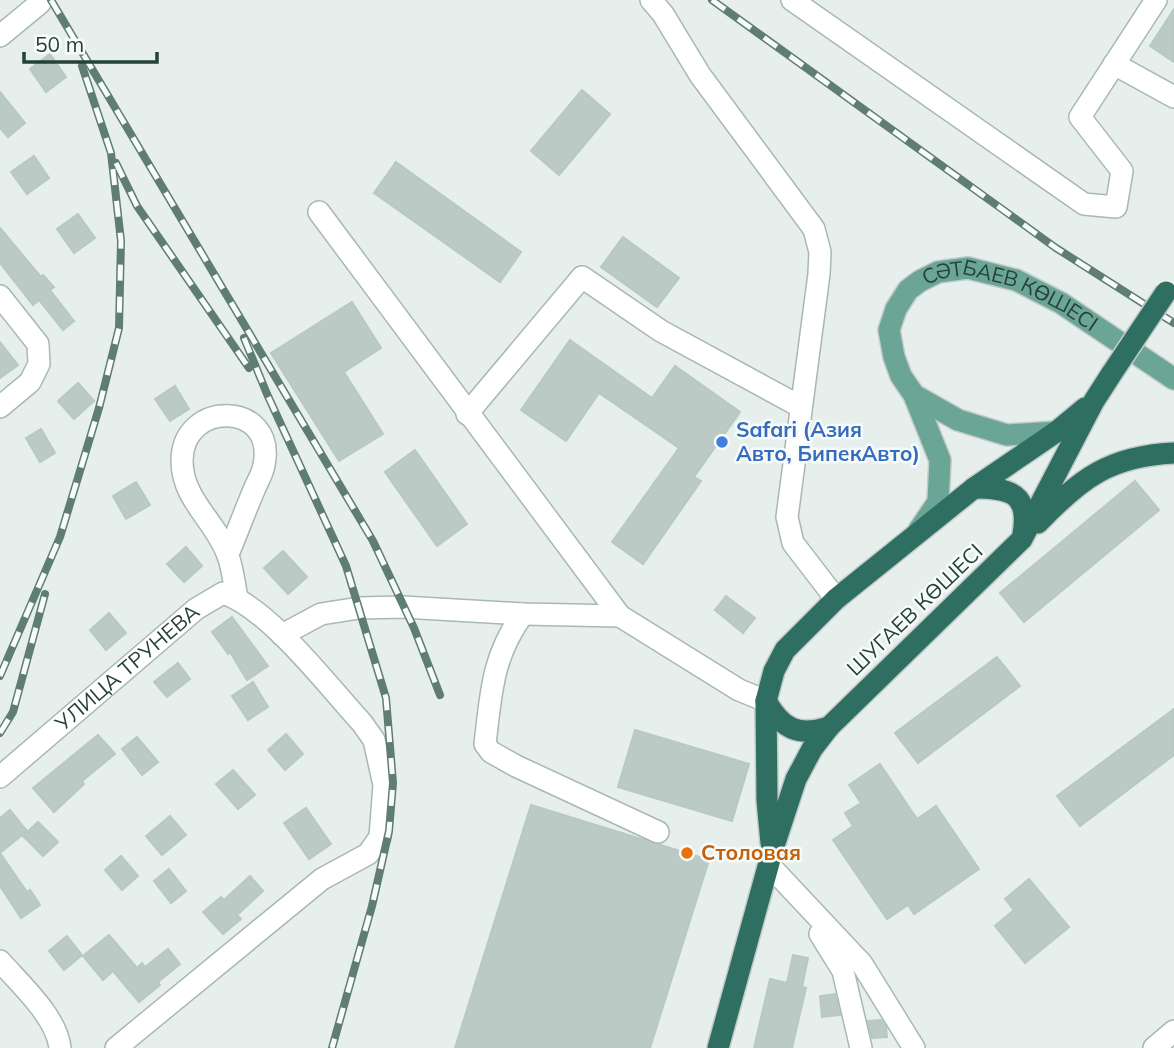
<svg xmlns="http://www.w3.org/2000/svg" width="1174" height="1048" font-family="Mulish,sans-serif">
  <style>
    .building { fill: #bbcac4; stroke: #b8c9c2; stroke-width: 2 }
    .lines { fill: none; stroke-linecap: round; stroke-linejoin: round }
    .minor-casing { stroke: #a8b8b2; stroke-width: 24 }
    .major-casing { stroke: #c2cac8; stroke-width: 24 }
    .highway-casing { stroke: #c2cac8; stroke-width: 24 }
    .minor { stroke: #fff; stroke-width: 21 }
    .major { stroke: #6aa596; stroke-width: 21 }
    .highway { stroke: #2f6f62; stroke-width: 21 }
    .rail-casing { stroke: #5f7d75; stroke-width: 8 }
    .rail { stroke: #f7fbf9; stroke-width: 5; stroke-dasharray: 16; stroke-linecap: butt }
    .highway-bridge-casing { stroke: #c2cac8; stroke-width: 24; stroke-linecap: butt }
    .highway-bridge { stroke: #2f6f62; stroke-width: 21 }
    .shop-dot { fill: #3f7fe0; stroke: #f7fbf9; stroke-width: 2.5 }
    .food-dot { fill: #e8710a; stroke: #f7fbf9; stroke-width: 2.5 }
    .labels { text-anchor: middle; stroke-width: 5; stroke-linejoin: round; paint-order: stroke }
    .street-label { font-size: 21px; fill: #24423a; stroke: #f7fbf9 }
    .shop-label { font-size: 21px; font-weight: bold; fill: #366cbe; stroke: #f7fbf9; text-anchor: start }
    .food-label { font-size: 21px; font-weight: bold; fill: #c56008; stroke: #f7fbf9; text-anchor: start }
  </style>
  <rect width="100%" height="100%" fill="#e6efeb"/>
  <g class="building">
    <path d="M1174,9V62L1150,46Z"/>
    <path d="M50,54L66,77L46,92L30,69Z"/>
    <path d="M582,90L610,114L559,175L531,151Z"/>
    <path d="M0,92L25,123L8,137L0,128Z"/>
    <path d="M34,156L49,178L27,194L11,172Z"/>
    <path d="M396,162L521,252L500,282L374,193Z"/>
    <path d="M78,214L95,238L74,253L57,229Z"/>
    <path d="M0,228L41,277L43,275L54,287L50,290L74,321L63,330L39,300L33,305L0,263Z"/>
    <path d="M623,237L679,278L657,307L601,267Z"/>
    <path d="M352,302L381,348L344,372L383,434L339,461L271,353Z"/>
    <path d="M570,340L652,398L675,366L740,412L694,477L701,481L643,564L612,542L679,448L599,393L566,441L521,410Z"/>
    <path d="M0,342L18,365L0,378Z"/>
    <path d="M78,383L94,401L74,419L58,401Z"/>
    <path d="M175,386L189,409L170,421L155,399Z"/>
    <path d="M41,429L55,453L40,462L26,438Z"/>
    <path d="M415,450L467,524L437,546L385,472Z"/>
    <path d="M1135,481L1159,510L1024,622L1000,593Z"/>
    <path d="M136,482L150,505L126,519L113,496Z"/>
    <path d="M186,547L202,566L184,582L167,564Z"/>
    <path d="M283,551L307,577L288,594L264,568Z"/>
    <path d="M726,596L755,618L743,633L715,610Z"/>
    <path d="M109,613L126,633L106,650L90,630Z"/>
    <path d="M232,617L268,666L247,680L230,652L228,654L212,632Z"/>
    <path d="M997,657L1020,686L918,763L895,733Z"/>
    <path d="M178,663L190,679L167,697L154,682Z"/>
    <path d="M253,682L268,707L248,720L232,696Z"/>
    <path d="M1174,709V755L1080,826L1057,796Z"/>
    <path d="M635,730L749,764L732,821L618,787Z"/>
    <path d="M286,734L303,754L285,770L268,750Z"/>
    <path d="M98,735L115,754L82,781L84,784L54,812L33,788Z"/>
    <path d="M137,737L158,762L142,775L122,749Z"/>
    <path d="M880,764L917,819L936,806L979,869L914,914L908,905L887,919L833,840L853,826L845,813L861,803L849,785Z"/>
    <path d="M233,770L255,795L238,809L216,784Z"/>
    <path d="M531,805L709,860L650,1048H455Z"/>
    <path d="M306,808L331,844L309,859L284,823Z"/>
    <path d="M10,810L27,831L0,853V818Z"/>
    <path d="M170,816L186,835L162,855L146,836Z"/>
    <path d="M38,822L58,842L43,856L23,836Z"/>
    <path d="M0,853L27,892L30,890L40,905L21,918L0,886Z"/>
    <path d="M121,856L138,876L122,890L105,870Z"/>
    <path d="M169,869L186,891L171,903L154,881Z"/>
    <path d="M250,876L263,891L237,915L241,919L223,934L203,912L221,897L224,900Z"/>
    <path d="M1029,879L1069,927L1025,963L995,926L1014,910L1005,899Z"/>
    <path d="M109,935L137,968L142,963L145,967L168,949L180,964L158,982L160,985L139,1002L113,971L103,980L83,956Z"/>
    <path d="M67,936L82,955L64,970L49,951Z"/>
    <path d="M793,955L808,958L802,987L806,988L792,1048H754L770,979L787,983Z"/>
    <path d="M835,994L840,1015L822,1017L820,996Z"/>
    <path d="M881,1020L886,1027L887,1037L872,1038L868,1021Z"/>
  </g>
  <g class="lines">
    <defs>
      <g id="minor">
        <path d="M651,0L663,14L700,75L814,229L820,252L819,274L787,517L793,543L836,599"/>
        <path d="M792,0L1084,204L1116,207L1122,171L1080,117L1156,0"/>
        <path d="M0,36L40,3L38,0"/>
        <path d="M1114,64L1174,97"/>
        <path d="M319,212L620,616L739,690L766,701"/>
        <path d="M0,296L38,344L39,364L30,382L0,407"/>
        <path d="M467,414L582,277L661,331L801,407"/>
        <path d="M228,554C237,533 245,511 254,490C257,482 263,473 264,465C277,401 182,399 182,461C182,500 217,522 228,556C233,569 234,584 237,598"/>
        <path d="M523,614C492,656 491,694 485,744L491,752L516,766L658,832"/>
        <path d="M282,635L321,614L359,608L403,607L523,614L620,616"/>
        <path id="s1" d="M0,777L196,609L223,593C269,608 328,686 362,723L374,740L384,785L380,837L368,854L322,879L116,1048"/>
        <path d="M770,866L862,964L914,1048"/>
        <path d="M820,934L843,971L861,1048"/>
        <path d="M0,961C20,984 57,1017 60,1048"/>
        <path d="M1154,1048L1174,1031"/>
      </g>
      <g id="major">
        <path d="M914,395L958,420L1007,435L1056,432"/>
        <path id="s2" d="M919,530L938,502L940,460L914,395L901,376L894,357L889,330L896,309L908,290L920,281L938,272L968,268L1016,280L1061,303L1174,379"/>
      </g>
      <g id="highway">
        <path d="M974,488C1010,488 1030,493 1023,534"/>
        <path d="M1038,523C1081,478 1110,456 1174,453"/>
        <path d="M766,701C782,729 798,737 829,727"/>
        <path d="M771,843L767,800L766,701L774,671L785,650L836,599L974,488L1056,432L1085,408"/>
        <path d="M718,1048L772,852L796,779L812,749L829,727L1022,539L1094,401L1112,373"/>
      </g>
    </defs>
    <use href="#minor" class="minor-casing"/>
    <use href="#major" class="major-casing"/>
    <use href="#highway" class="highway-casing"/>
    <use href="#minor" class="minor"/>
    <use href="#major" class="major"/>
    <use href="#highway" class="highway"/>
    <defs>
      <g id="rail">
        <path d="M51,0L373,541L414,628L440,695"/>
        <path d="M712,0L1056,248L1174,323"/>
        <path d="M116,163L137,206L249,368"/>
        <path d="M244,338L267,394L346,566L386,698L393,783L389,831L372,906L332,1048"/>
        <path d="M0,676L60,537L99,408L119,328L121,241L111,153L82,66"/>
        <path d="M0,733L13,712L45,594"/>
      </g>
    </defs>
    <use href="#rail" class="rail-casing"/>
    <use href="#rail" class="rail"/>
    <defs>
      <path id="highway-bridge" d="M1112,373L1166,292"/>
    </defs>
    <use href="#highway-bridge" class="highway-bridge-casing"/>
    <use href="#highway-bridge" class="highway-bridge"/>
  </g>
  <circle class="shop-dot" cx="722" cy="442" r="7"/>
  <circle class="food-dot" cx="687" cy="853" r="7"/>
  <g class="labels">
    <g class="street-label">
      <text dy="7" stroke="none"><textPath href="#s2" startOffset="374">СӘТБАЕВ КӨШЕСІ</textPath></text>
      <text transform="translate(915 610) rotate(-44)" y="7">ШУГАЕВ КӨШЕСІ</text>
      <text dy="7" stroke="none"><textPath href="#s1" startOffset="168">УЛИЦА ТРУНЕВА</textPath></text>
    </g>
    <g class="shop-label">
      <text x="736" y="437">Safari (Азия<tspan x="736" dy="24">Авто, БипекАвто)</tspan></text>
    </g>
    <g class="food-label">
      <text x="701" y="860">Столовая</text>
    </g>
  </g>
  <path d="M24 52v10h133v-10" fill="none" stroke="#24423a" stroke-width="3.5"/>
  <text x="35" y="52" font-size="21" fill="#24423a" stroke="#f7fbf9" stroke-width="5" paint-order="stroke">50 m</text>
</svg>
